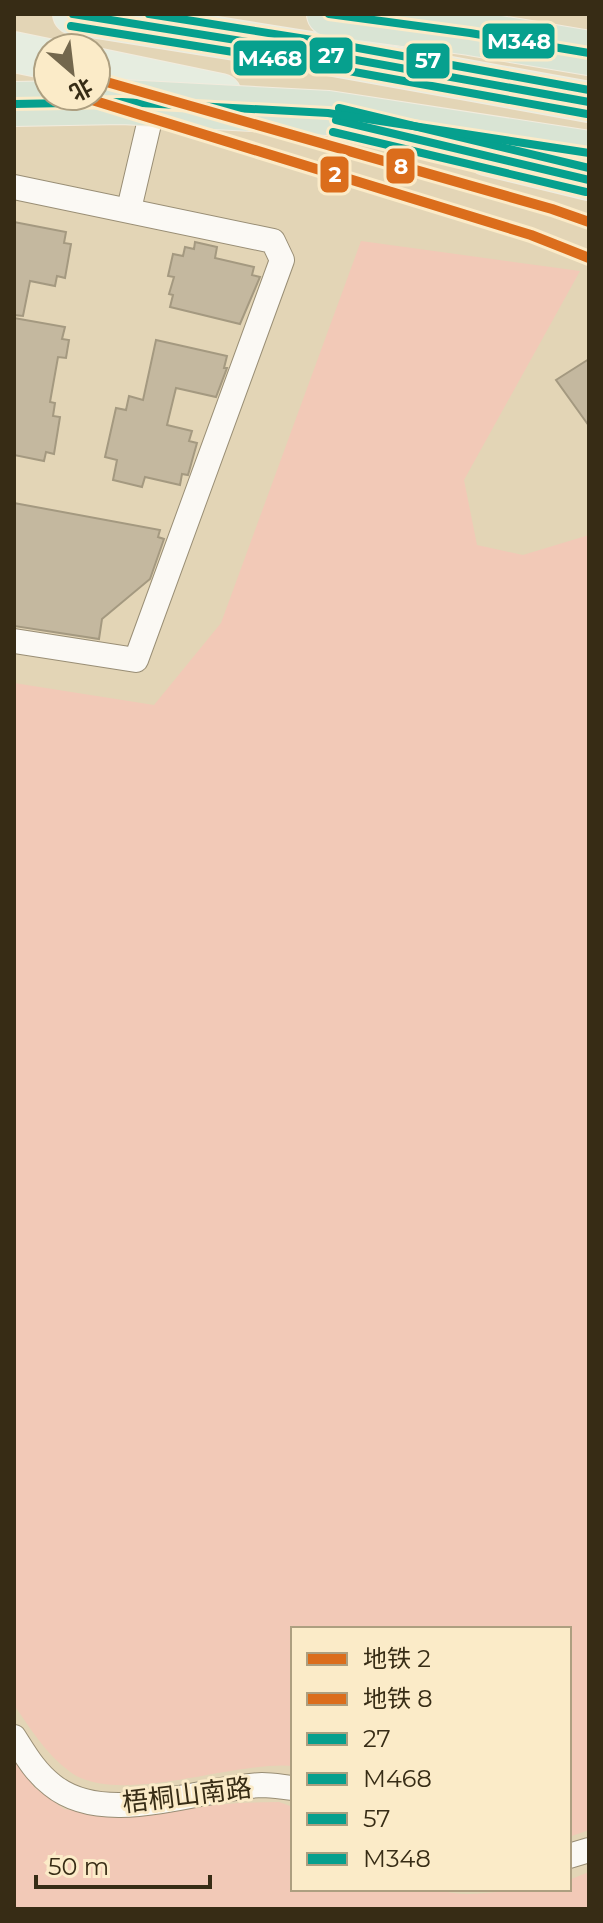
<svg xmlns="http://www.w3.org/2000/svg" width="603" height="1923" font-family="Montserrat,'Noto Sans SC',sans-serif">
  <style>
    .green { fill: #f2c9b7 }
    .building { fill: #c4b89f; stroke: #a49980; stroke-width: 2 }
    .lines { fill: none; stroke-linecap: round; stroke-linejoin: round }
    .minor-casing { stroke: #998e75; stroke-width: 26 }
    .primary-casing { stroke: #f2ecde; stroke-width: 42 }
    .motorway-casing { stroke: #f2ecde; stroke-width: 46 }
    .minor { stroke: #fbf9f4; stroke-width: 24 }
    .primary { stroke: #e6ede0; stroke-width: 40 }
    .motorway { stroke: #d9e4d4; stroke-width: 44 }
    .motorway-bridge-casing { stroke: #f2ecde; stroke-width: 46; stroke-linecap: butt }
    .motorway-bridge { stroke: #d9e4d4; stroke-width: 44 }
    .bus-1-casing { stroke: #fbebc8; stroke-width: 14 }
    .bus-2-casing { stroke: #fbebc8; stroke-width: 14 }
    .bus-3-casing { stroke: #fbebc8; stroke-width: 14 }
    .bus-4-casing { stroke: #fbebc8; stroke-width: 14 }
    .bus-1 { stroke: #06a08e; stroke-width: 8 }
    .bus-2 { stroke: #06a08e; stroke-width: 8 }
    .bus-3 { stroke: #06a08e; stroke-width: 8 }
    .bus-4 { stroke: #06a08e; stroke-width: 8 }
    .metro-1-casing { stroke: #fbebc8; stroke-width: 16 }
    .metro-2-casing { stroke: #fbebc8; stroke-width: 16 }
    .metro-1 { stroke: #db6d1c; stroke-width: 10 }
    .metro-2 { stroke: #db6d1c; stroke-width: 10 }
    .labels { text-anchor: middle; stroke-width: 6; stroke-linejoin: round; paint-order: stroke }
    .street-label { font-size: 26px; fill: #372c15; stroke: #fbebc8 }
    .line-badge { stroke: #fbebc8; stroke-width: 3 }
    .badge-label { font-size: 22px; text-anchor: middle; font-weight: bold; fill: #fff }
  </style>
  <rect width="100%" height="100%" fill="#e3d5b6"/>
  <g class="green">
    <path d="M361,241L580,271L464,480L477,545L523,555L589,535V1830L569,1837V1629H293V1766C235,1760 116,1808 69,1771C45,1753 31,1729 14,1705V683L154,705L221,623Z"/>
    <path d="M14,1758L34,1787L64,1809L110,1815L238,1803L279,1802L293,1807V1889H434C465,1899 498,1891 530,1889C543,1888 556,1889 569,1889V1880L589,1872V1909H14Z"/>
  </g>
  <g class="building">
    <path d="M14,222L66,232L64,243L71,244L65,278L57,276L55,286L30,281L23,316L14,315Z"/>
    <path d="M195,242L217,247L215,258L254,267L252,275L260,277L240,324L170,307L173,295L169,294L174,277L168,276L173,254L183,256L185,247L194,249Z"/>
    <path d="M14,318L65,327L62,339L69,340L66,358L58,357L50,402L55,403L53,416L60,417L54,454L46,452L44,461L14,455Z"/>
    <path d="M156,340L227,356L224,368H227L216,397L176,388L167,425L192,431L189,441L197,443L188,475L182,474L180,485L145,477L142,487L113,480L117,460L105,457L116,408L126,410L129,396L143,400Z"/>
    <path d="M589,359V426L556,380Z"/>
    <path d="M14,503L160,530L158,537L164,539L150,579L102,619L99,639L14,626Z"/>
  </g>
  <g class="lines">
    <defs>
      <g id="minor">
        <path d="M14,187L273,241L282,260L136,660L14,641"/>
        <path d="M129,209L156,94"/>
        <path d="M14,1737C25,1754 35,1772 52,1785C106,1829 200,1787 262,1785C272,1785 283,1787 293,1788"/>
        <path d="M569,1856L589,1850"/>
      </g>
      <g id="primary">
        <path d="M73,14L323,54L589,102"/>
        <path d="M14,52L48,59"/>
        <path d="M96,68L221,94"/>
        <path d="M486,155L589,180"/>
      </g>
      <path id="motorway" d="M329,14L470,33L589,53"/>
    </defs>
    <use href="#minor" class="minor-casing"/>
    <use href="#primary" class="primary-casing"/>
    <use href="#motorway" class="motorway-casing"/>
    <use href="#minor" class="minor"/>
    <use href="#primary" class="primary"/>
    <use href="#motorway" class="motorway"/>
    <defs>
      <path id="motorway-bridge" d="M14,104L122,102L328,113L589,153"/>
    </defs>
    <use href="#motorway-bridge" class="motorway-bridge-casing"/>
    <use href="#motorway-bridge" class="motorway-bridge"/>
    <defs>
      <g id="bus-1">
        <path d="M73,14L323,54L589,102"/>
        <path d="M336,120L589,180"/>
      </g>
      <g id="bus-2">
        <path d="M71,26L321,66L587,114"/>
        <path d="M333,132L586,192"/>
      </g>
      <g id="bus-3">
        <path d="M149,14L325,42L589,90"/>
        <path d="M339,108L589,168"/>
      </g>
      <g id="bus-4">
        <path d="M329,14L470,33L589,53"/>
        <path d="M14,104L122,102L328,113L589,153"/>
      </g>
    </defs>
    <use href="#bus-1" class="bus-1-casing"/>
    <use href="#bus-2" class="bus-2-casing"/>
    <use href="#bus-3" class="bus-3-casing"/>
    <use href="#bus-4" class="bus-4-casing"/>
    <use href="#bus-1" class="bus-1"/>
    <use href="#bus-2" class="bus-2"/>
    <use href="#bus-3" class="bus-3"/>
    <use href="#bus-4" class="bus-4"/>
    <defs>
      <path id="metro-1" d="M79,96L531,235L589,258"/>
      <path id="metro-2" d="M96,79L552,209L589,222"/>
    </defs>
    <use href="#metro-1" class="metro-1-casing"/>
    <use href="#metro-2" class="metro-2-casing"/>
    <use href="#metro-1" class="metro-1"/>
    <use href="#metro-2" class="metro-2"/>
  </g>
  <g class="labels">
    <g class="street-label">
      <text transform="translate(187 1795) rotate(-7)" y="9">梧桐山南路</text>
    </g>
  </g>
  <g class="line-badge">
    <rect x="481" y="22" width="75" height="38" rx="8" fill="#06a08e"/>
    <rect x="308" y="36" width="46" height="39" rx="8" fill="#06a08e"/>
    <rect x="232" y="39" width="76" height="38" rx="8" fill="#06a08e"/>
    <rect x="405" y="42" width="46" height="38" rx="8" fill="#06a08e"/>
    <rect x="385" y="147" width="31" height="38" rx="8" fill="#db6d1c"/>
    <rect x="319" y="155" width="31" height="39" rx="8" fill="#db6d1c"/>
  </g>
  <g class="badge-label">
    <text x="519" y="49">M348</text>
    <text x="331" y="63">27</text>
    <text x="270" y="66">M468</text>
    <text x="428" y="68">57</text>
    <text x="401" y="174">8</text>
    <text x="335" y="182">2</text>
  </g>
  <rect width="603" height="1923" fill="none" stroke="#372c15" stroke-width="32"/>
  <rect x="291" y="1627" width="280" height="264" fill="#fbebc8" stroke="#ad9f80" stroke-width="2"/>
  <rect x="307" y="1653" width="40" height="12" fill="#db6d1c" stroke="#ad9f80" stroke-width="2"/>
  <text x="363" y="1667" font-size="24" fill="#372c15">地铁 2</text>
  <rect x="307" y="1693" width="40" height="12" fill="#db6d1c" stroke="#ad9f80" stroke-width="2"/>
  <text x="363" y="1707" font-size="24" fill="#372c15">地铁 8</text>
  <rect x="307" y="1733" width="40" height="12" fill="#06a08e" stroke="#ad9f80" stroke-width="2"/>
  <text x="363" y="1747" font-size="24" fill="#372c15">27</text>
  <rect x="307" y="1773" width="40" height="12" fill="#06a08e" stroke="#ad9f80" stroke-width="2"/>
  <text x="363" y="1787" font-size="24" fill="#372c15">M468</text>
  <rect x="307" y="1813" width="40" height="12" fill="#06a08e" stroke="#ad9f80" stroke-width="2"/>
  <text x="363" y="1827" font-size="24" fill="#372c15">57</text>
  <rect x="307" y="1853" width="40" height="12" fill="#06a08e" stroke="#ad9f80" stroke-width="2"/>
  <text x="363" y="1867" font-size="24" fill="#372c15">M348</text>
  <g transform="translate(72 72) rotate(152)"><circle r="38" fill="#fbebc8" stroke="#ad9f80" stroke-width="2"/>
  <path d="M0-6L14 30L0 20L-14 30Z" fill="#73674d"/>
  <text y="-12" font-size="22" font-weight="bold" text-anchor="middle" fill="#372c15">北</text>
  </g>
  <path d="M36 1875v12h174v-12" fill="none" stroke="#372c15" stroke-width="4"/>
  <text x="48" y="1875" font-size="24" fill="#372c15" stroke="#fbebc8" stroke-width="6" paint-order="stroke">50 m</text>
</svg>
